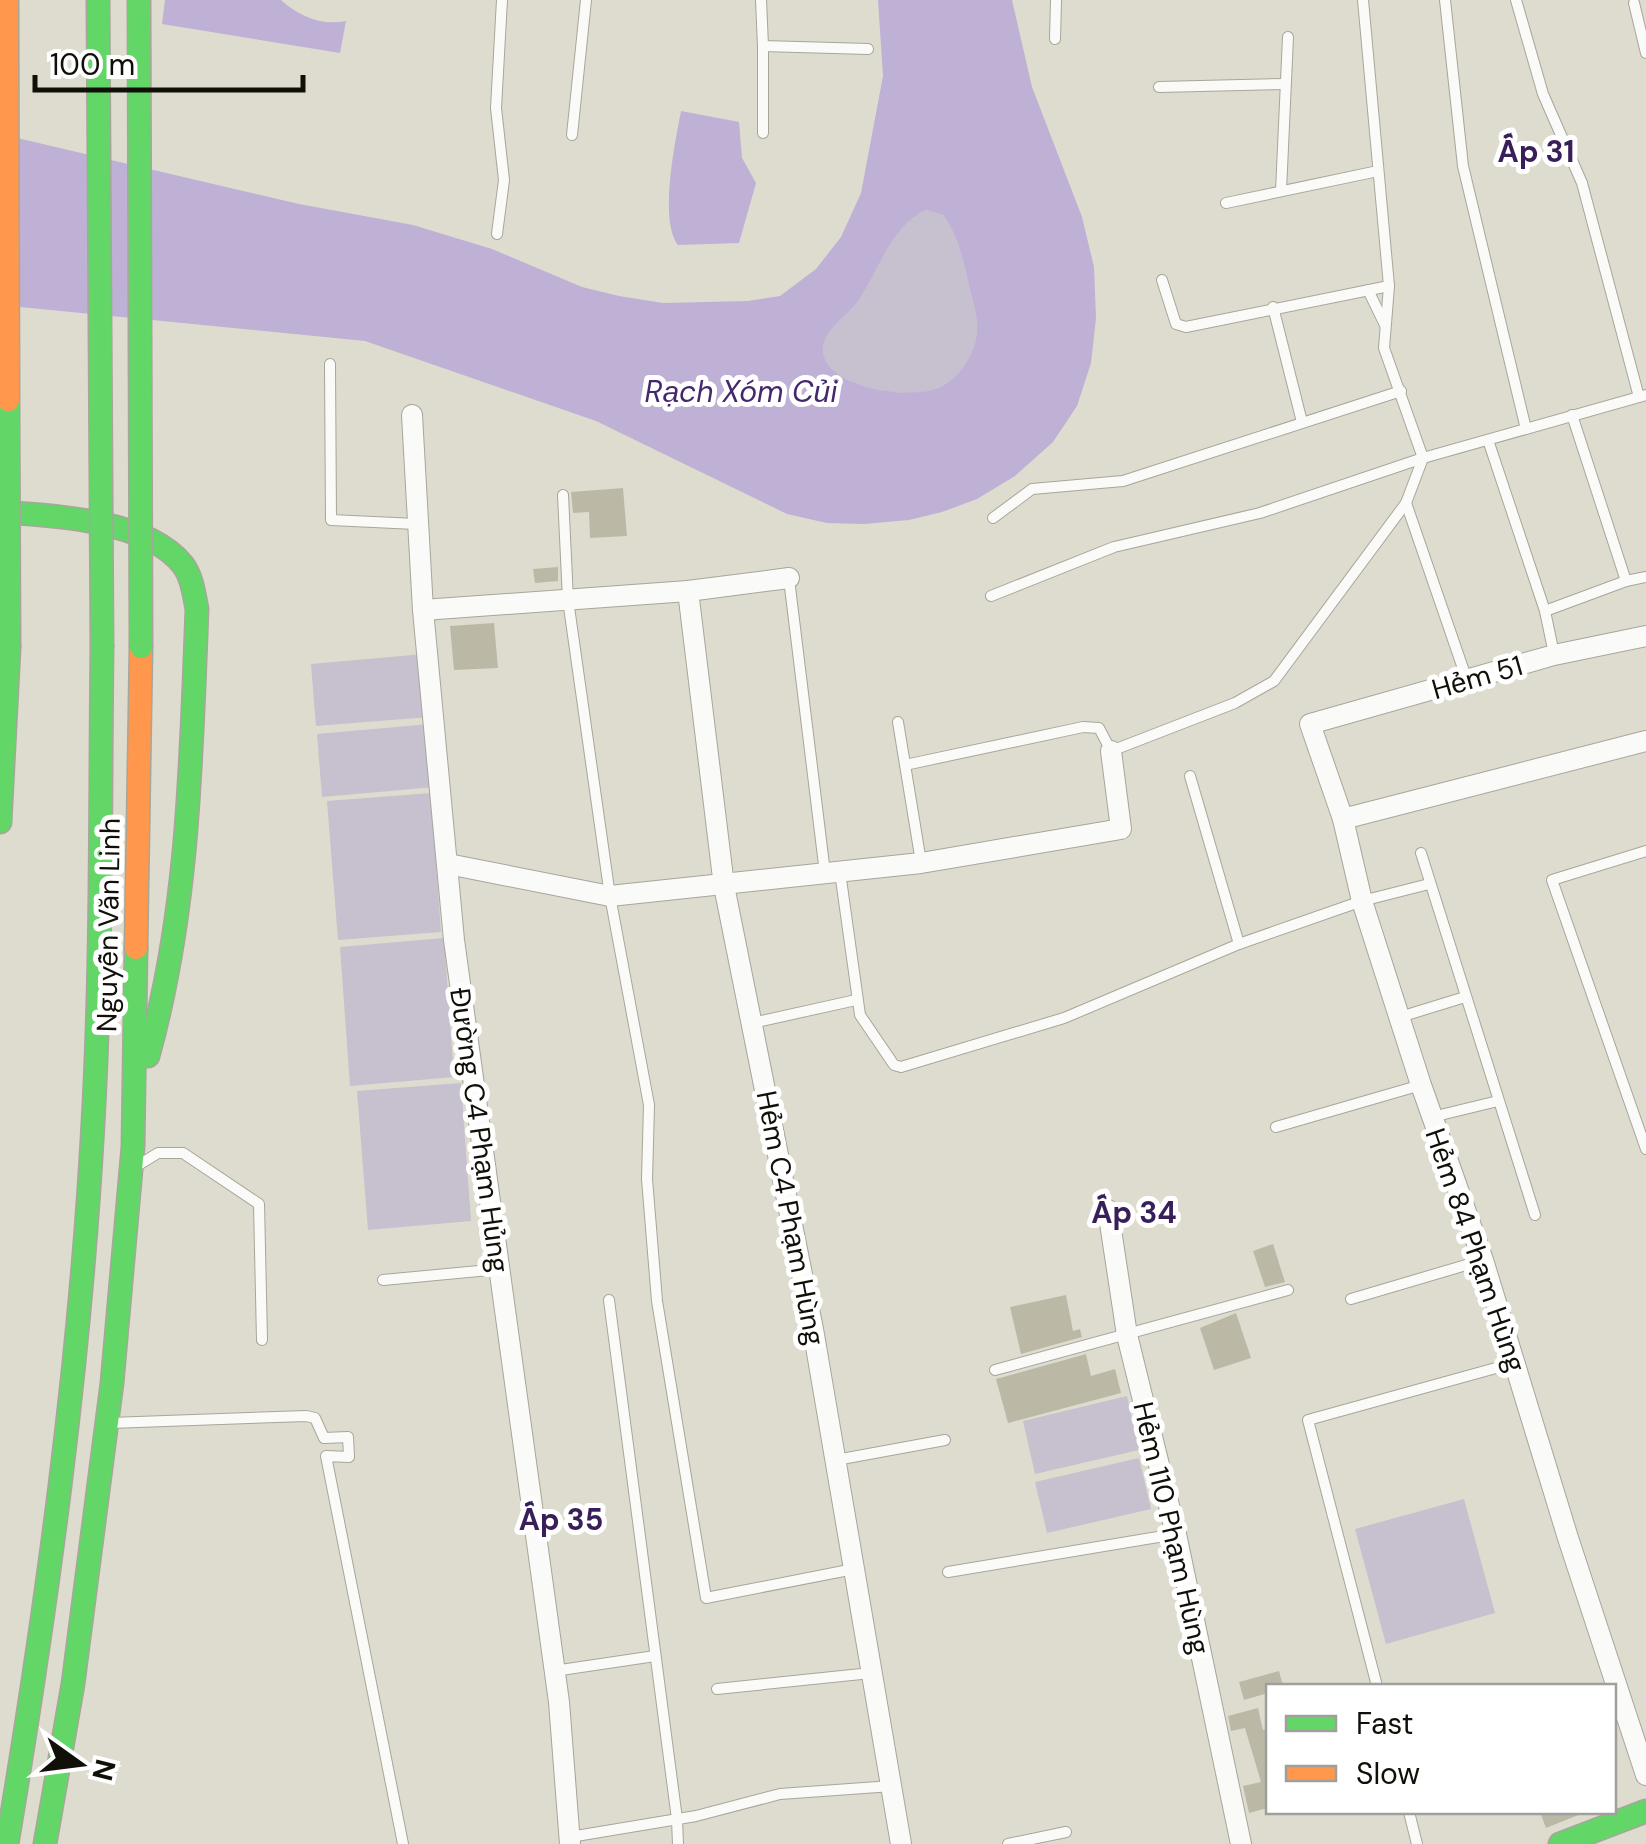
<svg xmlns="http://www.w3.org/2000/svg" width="1646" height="1844" font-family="'DM Sans',sans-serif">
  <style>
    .green { fill: #c7c0ce }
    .water { fill: #bfb0d5; fill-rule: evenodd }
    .building { fill: #bbb9a6 }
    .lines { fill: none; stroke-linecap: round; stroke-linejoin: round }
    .lane-casing { stroke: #a7a69b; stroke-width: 12 }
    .street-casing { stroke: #a7a69b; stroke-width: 22 }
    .fast-casing { stroke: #a7a69b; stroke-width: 25 }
    .slow-casing { stroke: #a7a69b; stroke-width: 25 }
    .lane { stroke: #fafaf8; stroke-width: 10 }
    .street { stroke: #fafaf8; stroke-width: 20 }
    .fast { stroke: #63d668; stroke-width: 22 }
    .slow { stroke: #ff974d; stroke-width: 22 }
    .fast-bridge-casing { stroke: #a7a69b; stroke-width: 25; stroke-linecap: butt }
    .slow-bridge-casing { stroke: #a7a69b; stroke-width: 25; stroke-linecap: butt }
    .fast-bridge { stroke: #63d668; stroke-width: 22 }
    .slow-bridge { stroke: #ff974d; stroke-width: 22 }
    .labels { text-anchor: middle; stroke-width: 10; stroke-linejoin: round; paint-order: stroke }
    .street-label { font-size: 28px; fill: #111008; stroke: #fff }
    .neighbourhood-label { font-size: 30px; font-weight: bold; fill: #381f59; stroke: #fff }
    .water-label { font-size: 30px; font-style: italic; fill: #45276d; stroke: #fff }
  </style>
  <rect width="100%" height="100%" fill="#dedccf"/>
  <g class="green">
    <path d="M926,210L943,215C959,237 963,260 969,286C972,300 978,317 977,331C976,352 960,378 941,388C914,401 823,389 823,349C823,330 849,315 859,300C879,270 892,225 926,210Z"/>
    <path d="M424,654L429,717L316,726L311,664Z"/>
    <path d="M430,724L435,787L322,797L317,734Z"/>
    <path d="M431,793L441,932L338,940L327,801Z"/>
    <path d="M444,938L454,1077L350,1086L340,947Z"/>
    <path d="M461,1083L471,1221L368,1230L357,1091Z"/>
    <path d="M1127,1396L1139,1450L1035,1474L1023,1421Z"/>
    <path d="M1139,1458L1151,1509L1047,1533L1035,1482Z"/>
    <path d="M1464,1499L1495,1613L1386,1644L1355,1529Z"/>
  </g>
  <g class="water">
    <path d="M165,0H281C298,16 322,26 346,21L340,53L162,24Z"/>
    <path d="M878,0H1012L1032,87L1082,217L1094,267L1096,318L1091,363L1077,406L1053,442L1015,476L977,499L942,512L909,520L864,524L827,523L787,514L596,421L365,341L0,305V134L299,204L413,225L492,249L582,287L619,296L663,303L748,301L780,296L816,269L841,237L861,193L883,76ZM926,210L943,215C959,237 963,260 969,286C972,300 978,316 977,331C976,352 960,378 941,387C914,401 823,389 823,349C823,330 849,315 859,300C879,270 892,225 926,210Z"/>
    <path d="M681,111L739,122L742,158L756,183L739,243L678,245C659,219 675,143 681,111Z"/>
  </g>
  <g class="building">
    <path d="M623,488L627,536L590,538L589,512L573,513L571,492Z"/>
    <path d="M558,567V581L535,583L533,569Z"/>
    <path d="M494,623L498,668L454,670L450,626Z"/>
    <path d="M1273,1244L1285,1282L1265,1287L1253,1251Z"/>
    <path d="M1066,1295L1073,1331L1080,1329L1082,1337L1021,1354L1010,1307Z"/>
    <path d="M1236,1313L1251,1358L1214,1370L1200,1328Z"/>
    <path d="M1086,1354L1091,1376L1115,1369L1121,1393L1008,1423L996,1379Z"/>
    <path d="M1279,1671L1283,1686H1268V1693L1244,1700L1239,1682Z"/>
    <path d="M1258,1708L1263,1730L1268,1729V1808L1249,1813L1243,1786L1261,1782L1245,1728L1231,1731L1228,1716Z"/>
    <path d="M1540,1812H1586L1546,1828Z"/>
  </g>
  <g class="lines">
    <defs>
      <g id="lane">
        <path d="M761,0L763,46L868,49"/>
        <path d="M1445,0L1463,166L1526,429"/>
        <path d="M1516,0L1543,94L1582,183L1639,397"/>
        <path d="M1634,3L1646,53"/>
        <path d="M1055,39L1056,0"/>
        <path d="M763,46V133"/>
        <path d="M1159,87L1285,84"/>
        <path d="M572,135L586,0"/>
        <path d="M1281,191L1288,37"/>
        <path d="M1226,203L1378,171"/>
        <path d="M497,234L504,180L496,108L502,0"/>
        <path d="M1162,280L1176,324L1186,327L1389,286"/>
        <path d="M1368,290L1385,325"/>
        <path d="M1273,307L1302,422"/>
        <path d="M330,364L331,520L416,524"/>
        <path d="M1572,415L1626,581"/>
        <path d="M1488,440L1545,611L1554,654"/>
        <path d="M563,495L568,600L610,896L649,1105L647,1179L657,1301L706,1598L854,1569"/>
        <path d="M1406,503L1467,680"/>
        <path d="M993,518L1032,489L1123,481L1401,391"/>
        <path d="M789,579L825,873"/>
        <path d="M991,596L1114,547L1260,513L1423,458L1646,395"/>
        <path d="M1545,611L1626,581L1646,577"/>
        <path d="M898,722L921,862"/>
        <path d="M905,765L1083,727L1099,728L1111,751L1235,703L1274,681L1406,503L1423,458L1384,348L1389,286L1363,0"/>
        <path d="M1190,776L1239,944"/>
        <path d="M1646,851L1552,880L1646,1149"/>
        <path d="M1421,853L1535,1215"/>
        <path d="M840,872L860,1015L894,1065L901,1067L1064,1018L1239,944L1362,901L1429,884"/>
        <path d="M1400,1017L1465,997"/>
        <path d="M752,1023L856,1000"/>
        <path d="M1432,1117L1498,1101"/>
        <path d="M1276,1127L1421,1085"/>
        <path d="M137,1166L158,1153H183L259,1204L262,1340"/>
        <path d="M383,1280L500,1269"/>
        <path d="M1351,1299L1483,1260"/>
        <path d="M609,1300L677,1819L678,1844"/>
        <path d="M995,1370L1288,1290"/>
        <path d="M110,1423L306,1416L315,1418L324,1438L348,1437L349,1457L326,1456L403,1844"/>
        <path d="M836,1460L945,1440"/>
        <path d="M948,1572L1176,1534"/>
        <path d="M554,1671L655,1656"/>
        <path d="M1377,1686L1308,1420L1514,1363"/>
        <path d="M717,1689L871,1673"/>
        <path d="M1409,1812L1417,1844"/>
        <path d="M570,1837L696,1816L780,1794L892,1786"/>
        <path d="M1008,1844L1066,1832"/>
      </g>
      <g id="street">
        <path d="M412,415L423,610L454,940L559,1702L570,1844"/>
        <path d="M688,591L724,886L813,1329L901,1844"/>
        <path d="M423,610L688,591L789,578"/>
        <path d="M1646,636L1554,655L1310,724L1343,819L1362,901L1421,1085L1483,1260L1568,1538L1646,1775"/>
        <path d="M1343,819L1646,741"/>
        <path d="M448,864L610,896L921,863L1121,829L1111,751"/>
        <path d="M1108,1210L1127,1335L1176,1534L1241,1844"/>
      </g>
      <g id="fast">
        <path d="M0,512C52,515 148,520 183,565C192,577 194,594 197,609C191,760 189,909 148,1056"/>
        <path d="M0,822L9,648"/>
        <path d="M7,1844C47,1605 80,1365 93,1123C102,965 100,806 102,647"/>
        <path d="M45,1844L73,1684L112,1383L133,1147L136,948"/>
        <path d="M1560,1844L1646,1811"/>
      </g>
      <path id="slow" d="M136,948L141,647"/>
    </defs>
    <use href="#lane" class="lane-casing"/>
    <use href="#street" class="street-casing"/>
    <use href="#fast" class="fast-casing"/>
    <use href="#slow" class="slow-casing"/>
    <use href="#lane" class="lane"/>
    <use href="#street" class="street"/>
    <use href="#fast" class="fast"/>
    <use href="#slow" class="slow"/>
    <defs>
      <g id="fast-bridge">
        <path d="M98,0L102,647"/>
        <path d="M139,0L141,647"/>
        <path d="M8,400L9,648"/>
      </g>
      <path id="slow-bridge" d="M7,0L8,400"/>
    </defs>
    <use href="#fast-bridge" class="fast-bridge-casing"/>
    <use href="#slow-bridge" class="slow-bridge-casing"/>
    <use href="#fast-bridge" class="fast-bridge"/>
    <use href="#slow-bridge" class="slow-bridge"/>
  </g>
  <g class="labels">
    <g class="street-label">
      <text transform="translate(1477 677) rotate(-16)" y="10">Hẻm 51</text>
      <text transform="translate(108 925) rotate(-89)" y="10">Nguyễn Văn Linh</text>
      <text transform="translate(480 1130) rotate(82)" y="10">Đường C4 Phạm Hủng</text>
      <text transform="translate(791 1218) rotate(79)" y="10">Hẻm C4 Phạm Hùng</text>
      <text transform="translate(1476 1250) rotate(71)" y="10">Hẻm 84 Phạm Hùng</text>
      <text transform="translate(1172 1528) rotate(77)" y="10">Hẻm 110 Phạm Hùng</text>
    </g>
    <g class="neighbourhood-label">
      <text x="1536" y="162">Ấp 31</text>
      <text x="1134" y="1223">Ấp 34</text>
      <text x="561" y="1530">Ấp 35</text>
    </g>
    <g class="water-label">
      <text x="741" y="402">Rạch Xóm Củi</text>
    </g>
  </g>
  <rect x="1266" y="1684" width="350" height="130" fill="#ffffff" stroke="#a09f9c" stroke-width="2.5"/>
  <rect x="1286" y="1716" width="50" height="15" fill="#63d668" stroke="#a09f9c" stroke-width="2.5"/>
  <text x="1356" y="1734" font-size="30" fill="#111008">Fast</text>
  <rect x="1286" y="1766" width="50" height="15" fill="#ff974d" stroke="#a09f9c" stroke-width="2.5"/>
  <text x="1356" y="1784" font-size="30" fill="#111008">Slow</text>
  <g transform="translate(80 1764) rotate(104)" stroke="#ffffff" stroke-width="8" paint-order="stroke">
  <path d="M0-8L18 38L0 25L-18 38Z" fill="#111008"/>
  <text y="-15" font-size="28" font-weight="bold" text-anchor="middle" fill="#111008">N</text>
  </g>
  <path d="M35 75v15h268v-15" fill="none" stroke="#111008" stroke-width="5"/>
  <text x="50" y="75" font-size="30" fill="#111008" stroke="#ffffff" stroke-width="8" paint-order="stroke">100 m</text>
</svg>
